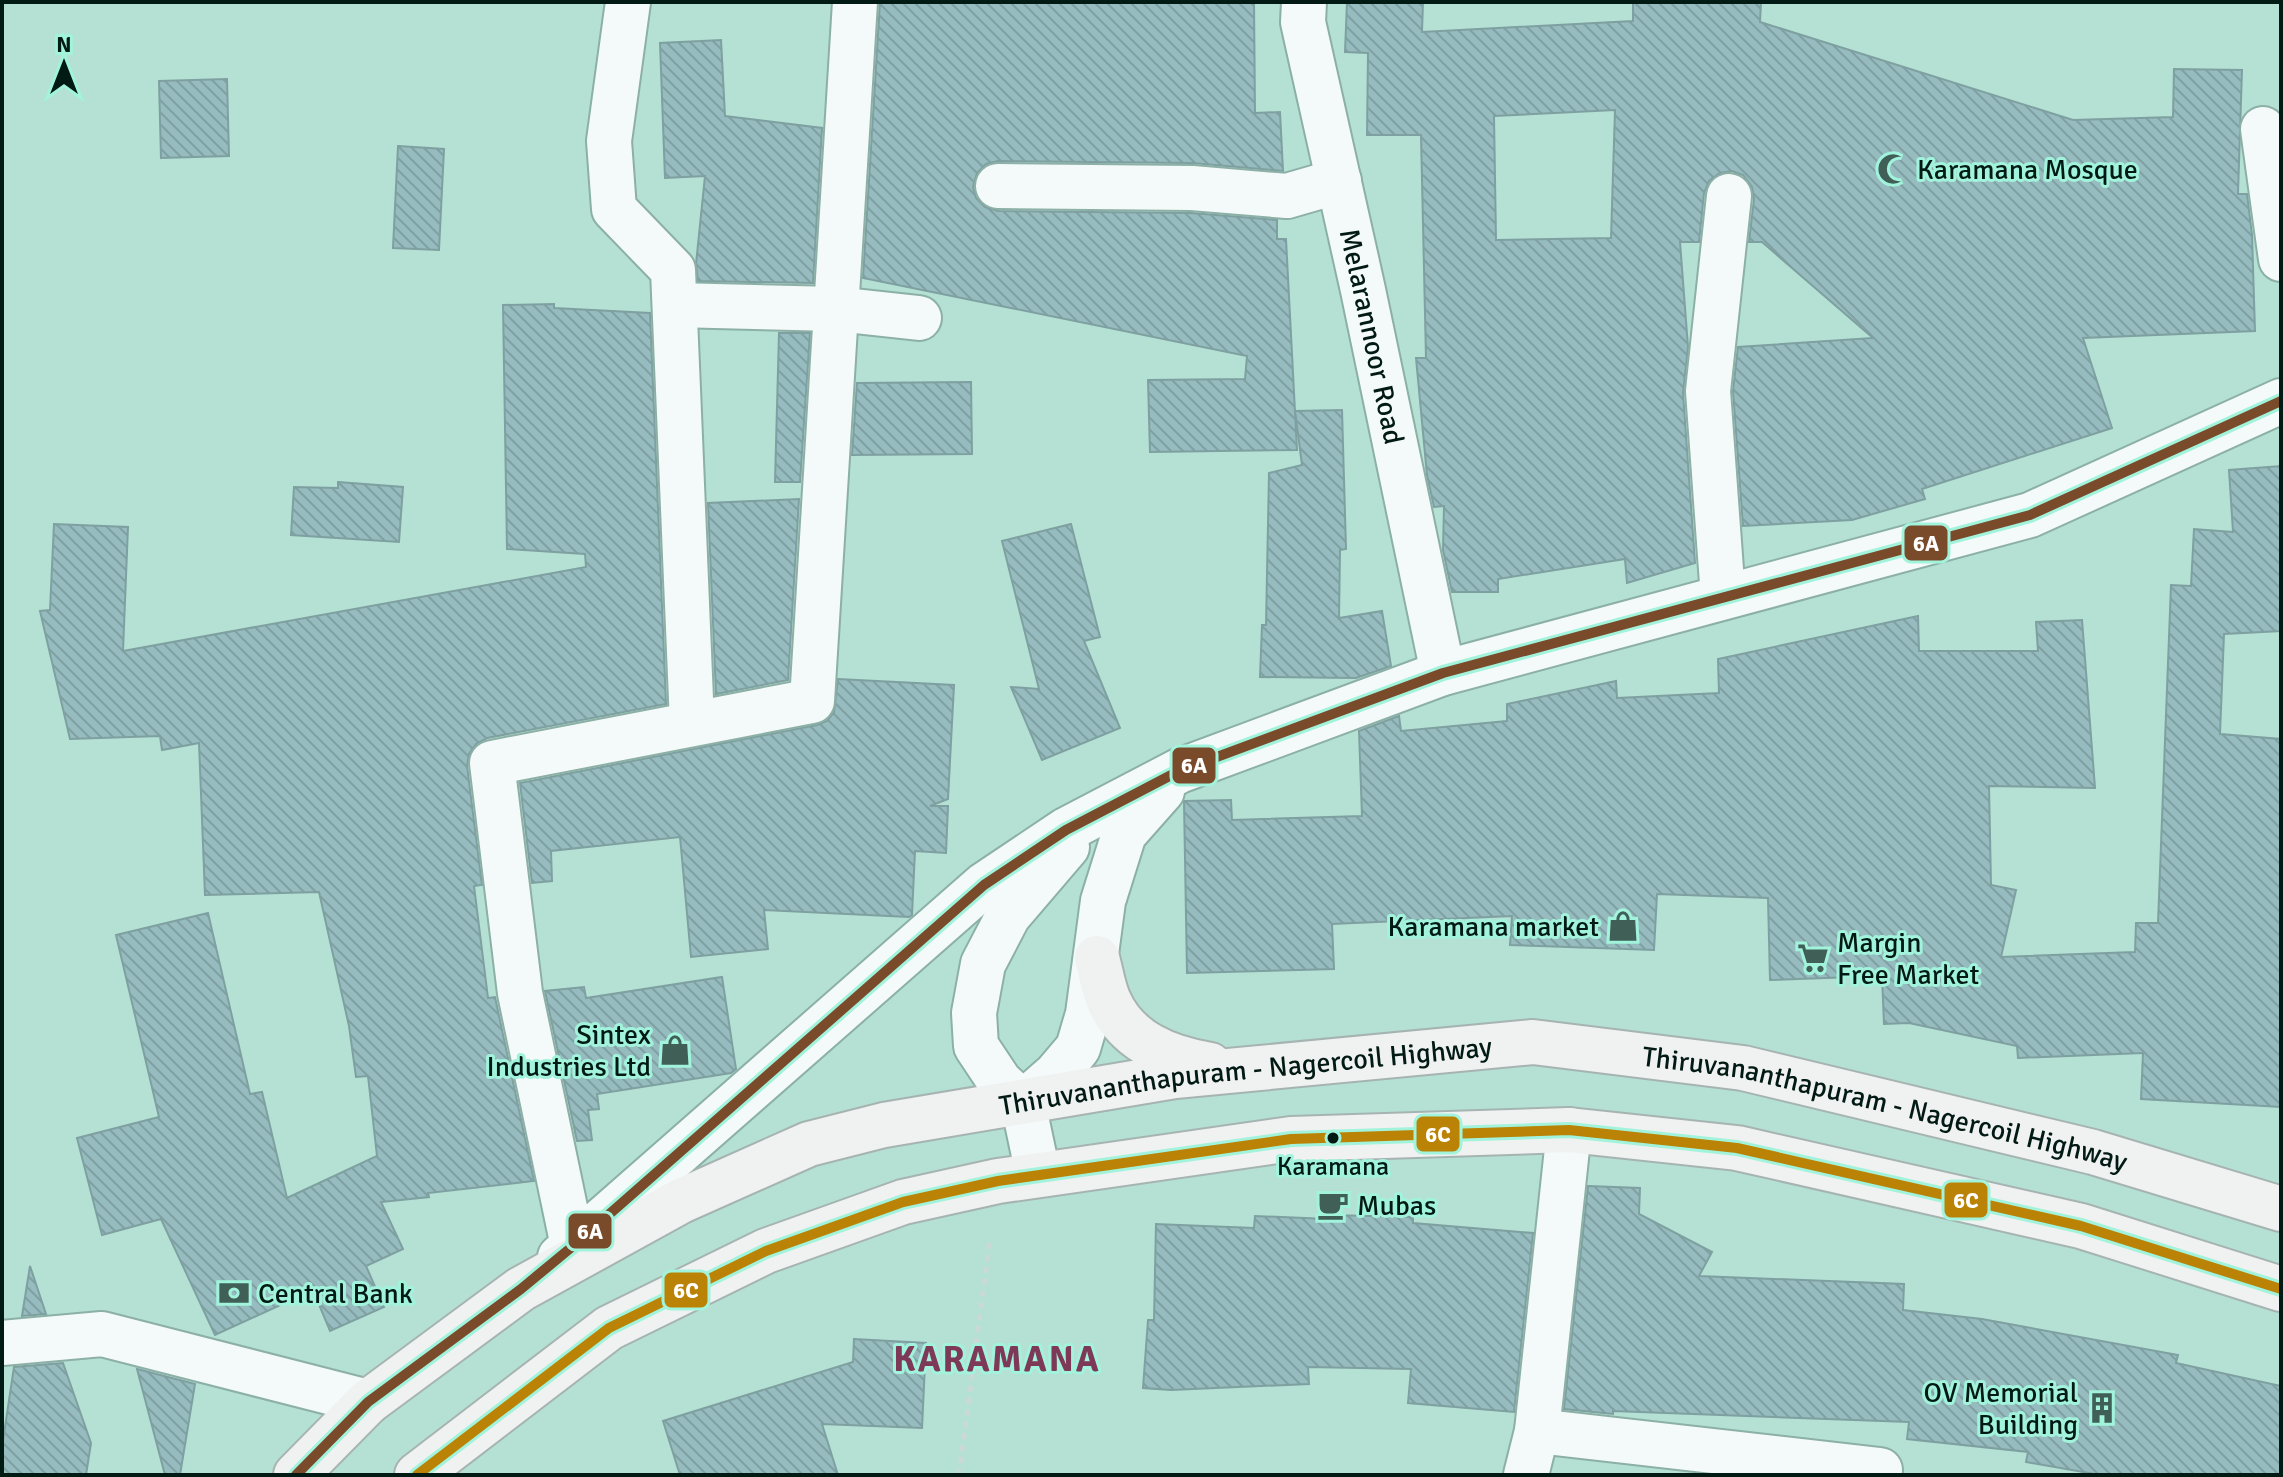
<svg xmlns="http://www.w3.org/2000/svg" width="2283" height="1477" font-family="Signika,sans-serif">
  <style>
    .building { fill: url(#building-back-hatch); stroke: #7fa0a0; stroke-width: 2; fill-rule: evenodd }
    .lines { fill: none; stroke-linecap: round; stroke-linejoin: round }
    .minor-casing { stroke: #8cb0a6; stroke-width: 48 }
    .tertiary-casing { stroke: #8cb0a6; stroke-width: 48 }
    .secondary-casing { stroke: #8cb0a6; stroke-width: 48 }
    .primary-casing { stroke: #a6b4b1; stroke-width: 48 }
    .path { stroke: #cad9d5; stroke-width: 5; stroke-dasharray: 6 6; stroke-linecap: butt }
    .minor { stroke: #f4faf9; stroke-width: 44 }
    .tertiary { stroke: #f4faf9; stroke-width: 44 }
    .secondary { stroke: #f4faf9; stroke-width: 44 }
    .primary { stroke: #f0f1f1; stroke-width: 44 }
    .bus-1-casing { stroke: #a2f3dc; stroke-width: 16 }
    .bus-2-casing { stroke: #a2f3dc; stroke-width: 16 }
    .bus-1 { stroke: #7a4b2a; stroke-width: 10 }
    .bus-2 { stroke: #ba8305; stroke-width: 10 }
    .bus-dot { fill: #021a14; stroke: #a2f3dc; stroke-width: 3 }
    .labels { text-anchor: middle; stroke-width: 6; stroke-linejoin: round; paint-order: stroke }
    .bus-label { font-size: 26px; fill: #021a14; stroke: #a2f3dc }
    .poi-label { font-size: 28px; fill: #021a14; stroke: #a2f3dc; text-anchor: start }
    .street-label { font-size: 28px; fill: #021a14; stroke: #a2f3dc }
    .district-label { font-size: 36px; font-weight: bold; letter-spacing: 2px; fill: #7d3957; stroke: #a2f3dc }
    .line-badge { stroke: #a2f3dc; stroke-width: 3 }
    .badge-label { font-size: 22px; text-anchor: middle; font-weight: bold; fill: #fff }
  </style>
  <defs>
    <pattern id="building-back-hatch" width="6" height="6" patternUnits="userSpaceOnUse" patternTransform="scale(2)"><rect width="6" height="6" fill="#96bcbf"/><path d="M-1 5l2 2M0 0l6 6M5-1l2 2" fill="none" stroke="#80a1a3"/></pattern>
  </defs>
  <rect width="100%" height="100%" fill="#b4e1d4"/>
  <g class="building">
    <path d="M880,2H1254L1255,113L1280,112L1283,171L1192,163L998,161L986,164L977,173L973,187L976,198L985,207L998,211L1191,213L1277,220V239H1286L1297,450L1150,452L1148,380L1245,379L1247,356L863,278Z"/>
    <path d="M1347,2H1423L1422,32L1633,21V2H1761L1760,22L2073,120L2173,117L2174,69L2242,70L2238,194H2247L2252,235L2255,331L2083,338L2112,428L1922,489L1925,499L1852,520L1743,526L1733,391L1738,347L1873,338L1762,242H1749L1754,199L1752,187L1743,175L1732,171L1720,173L1709,181L1704,193L1699,242H1680L1688,347L1683,393L1695,563L1627,583L1625,559L1498,579V592H1452L1443,550L1444,506L1434,507L1427,475L1416,358H1426L1421,135H1367L1368,53L1345,52ZM1615,110L1611,238L1496,240L1494,116Z"/>
    <path d="M721,40L725,116L822,128L813,283L698,281L696,264L705,176L665,178L660,43Z"/>
    <path d="M227,79L229,156L161,158L159,81Z"/>
    <path d="M398,146L444,149L439,250L393,248Z"/>
    <path d="M554,304V308L650,313L666,704L487,738L476,744L469,754L467,766L482,885L474,886L488,998L495,997L534,1181L428,1193L429,1197L381,1202L403,1249L366,1266L384,1307L330,1331L313,1290L215,1335L161,1219L102,1235L77,1138L159,1117L116,935L208,913L250,1094L262,1092L287,1198L377,1156L368,1076L356,1077L349,1026L319,892L205,895L199,743L162,750L160,736L70,739L40,611L50,610L54,524L128,527L123,651L586,567L585,554L507,549L503,305Z"/>
    <path d="M779,333H810L800,482H775Z"/>
    <path d="M971,382L972,454L852,455L857,383Z"/>
    <path d="M1342,410L1346,549L1340,550L1339,618L1382,611L1391,666L1356,678L1260,677L1262,625H1266L1269,473L1302,465L1295,411Z"/>
    <path d="M2281,466V631L2224,634L2220,734L2281,739V1107L2141,1099L2143,1053L2018,1058L2017,1046L1909,1023L1884,1024L1882,976L1770,980L1768,898L1657,894L1654,950L1510,945L1512,916L1332,924L1334,969L1187,973L1184,801L1231,800L1232,820L1362,816L1359,731L1399,716L1401,731L1507,721V704L1616,681L1617,698L1719,693L1718,659L1918,616L1919,651H2038L2036,622L2082,620L2095,788L1989,786L1991,885L2016,890L2001,957L2135,952L2136,923H2158L2171,585L2191,586L2194,529L2233,532L2229,470Z"/>
    <path d="M338,482L403,487L399,542L291,535L294,487L338,488Z"/>
    <path d="M799,499L788,680L716,694L708,503Z"/>
    <path d="M1071,524L1100,637L1084,641L1120,728L1042,760L1011,687L1039,689L1002,541Z"/>
    <path d="M838,679L954,685L948,799L930,806H948L946,853L915,851L912,915L909,917L764,910L768,949L691,957L680,837L551,851L552,881L532,883L520,783L817,725L827,721L834,712Z"/>
    <path d="M722,977L736,1069L731,1073L597,1094L599,1109L588,1110L592,1140L577,1141L545,991L584,987L586,998Z"/>
    <path d="M1588,1186L1640,1188L1639,1214L1712,1252L1699,1276L1904,1284L1903,1310L1982,1319L2178,1355L2176,1363L2281,1386V1475H2100L2026,1462L2028,1452L1907,1439L1909,1422L1613,1411V1414L1564,1409Z"/>
    <path d="M1328,1215L1413,1217V1223L1533,1233L1514,1412L1408,1403L1411,1369L1308,1367L1309,1384L1171,1390L1143,1388L1148,1320H1154L1156,1224L1254,1228L1255,1216L1328,1219Z"/>
    <path d="M30,1266L46,1314L22,1316Z"/>
    <path d="M854,1339L926,1343L922,1428L822,1424L838,1475H680L663,1421L853,1362Z"/>
    <path d="M63,1363L91,1443L86,1475H2V1447L14,1367Z"/>
    <path d="M137,1369L195,1384L180,1475H165Z"/>
  </g>
  <g class="lines">
    <defs>
      <g id="minor">
        <path d="M628,2L609,141L614,209L673,270L692,723"/>
        <path d="M2263,129L2281,259"/>
        <path d="M998,186L1192,188L1287,196L1339,181"/>
        <path d="M675,305L836,309L919,318"/>
        <path d="M1723,597L1708,391L1729,196"/>
        <path d="M573,1246L520,993L492,763L812,701L855,2"/>
        <path d="M2,1343L102,1334L368,1402"/>
        <path d="M1537,1431L1880,1470"/>
        <path d="M1526,1475L1537,1431L1569,1130"/>
      </g>
      <g id="tertiary">
        <path id="s1" d="M1304,2L1303,22L1363,290L1443,673"/>
      </g>
      <g id="secondary">
        <path d="M1023,1103L1056,1074L1078,1048L1088,1014L1103,901L1124,834L1162,791"/>
        <path d="M1023,1103L1000,1082L976,1046L974,1013L983,964L1008,916L1067,847"/>
        <path d="M1023,1103L1038,1174"/>
        <path d="M560,1257L984,885L1066,830L1179,771L1443,673L2030,515L2281,401"/>
      </g>
      <g id="primary">
        <path d="M1097,958C1101,972 1103,988 1109,1001C1127,1042 1168,1058 1210,1065"/>
        <path id="s2" d="M296,1475L368,1402L521,1289L681,1201L809,1144L884,1125L1175,1076L1533,1042L1743,1068L2093,1152L2281,1209"/>
        <path d="M417,1475L609,1328L766,1251L903,1202L998,1181L1291,1139L1569,1130L1737,1148L2081,1226L2281,1289"/>
      </g>
    </defs>
    <use href="#minor" class="minor-casing"/>
    <use href="#tertiary" class="tertiary-casing"/>
    <use href="#secondary" class="secondary-casing"/>
    <use href="#primary" class="primary-casing"/>
    <path class="path" d="M959,1475L990,1238"/>
    <use href="#minor" class="minor"/>
    <use href="#tertiary" class="tertiary"/>
    <use href="#secondary" class="secondary"/>
    <use href="#primary" class="primary"/>
    <defs>
      <path id="bus-1" d="M296,1475L368,1402L521,1289L573,1246L984,885L1066,830L1179,771L1443,673L2030,515L2281,401"/>
      <path id="bus-2" d="M417,1475L609,1328L766,1251L903,1202L998,1181L1291,1139L1569,1130L1737,1148L2081,1226L2281,1289"/>
    </defs>
    <use href="#bus-1" class="bus-1-casing"/>
    <use href="#bus-2" class="bus-2-casing"/>
    <use href="#bus-1" class="bus-1"/>
    <use href="#bus-2" class="bus-2"/>
  </g>
  <defs>
    <symbol id="mosque-bare" viewBox="-9 -9 18 18"><path d="M3.5-4.9A6 6 0 1 0 3.5 4.9A5 5 0 1 1 3.5-4.9Z" fill="#406057" stroke="#a2f3dc" stroke-width="2.5" paint-order="stroke"/></symbol>
    <symbol id="shop-bare" viewBox="-9 -9 18 18"><path d="M-5-2.5h2.3a2.7 3.5 0 0 1 5.4 0H5L5.5 6h-11ZM-1.5-2.5h3a1.5 2.3 0 0 0-3 0Z" fill="#406057" stroke="#a2f3dc" stroke-width="2.5" paint-order="stroke"/></symbol>
    <symbol id="supermarket-bare" viewBox="-9 -9 18 18"><path d="M-6-5.5h2.5l.6 2H6L4.5 2H-2.5L-4.4-4H-6ZM-1.5 3.2a1.3 1.3 0 1 0 .1 0ZM3 3.2a1.3 1.3 0 1 0 .1 0Z" fill="#406057" stroke="#a2f3dc" stroke-width="2.5" paint-order="stroke"/></symbol>
    <symbol id="cafe-bare" viewBox="-9 -9 18 18"><path d="M-5.5-4.5H6V0H3Q3 3.5 0 3.5H-2.5Q-5.5 3.5-5.5 0ZM3-3.2v2h1.7v-2ZM-6 4.5H4V6H-6Z" fill="#406057" stroke="#a2f3dc" stroke-width="2.5" paint-order="stroke"/></symbol>
    <symbol id="bank-bare" viewBox="-9 -9 18 18"><path d="M-6-4H6V4H-6ZM0-2.3a2.3 2.3 0 1 0 0 4.6a2.3 2.3 0 1 0 0-4.6Z" fill="#406057" stroke="#a2f3dc" stroke-width="2.5" paint-order="stroke"/></symbol>
    <symbol id="building-bare" viewBox="-9 -9 18 18"><path d="M-4-6H4V6H1V3H-1V6H-4ZM-2.5-4.3h1.7v1.8h-1.7ZM.8-4.3h1.7v1.8H.8ZM-2.5-1h1.7V.8h-1.7ZM.8-1h1.7V.8H.8Z" fill="#406057" stroke="#a2f3dc" stroke-width="2.5" paint-order="stroke"/></symbol>
  </defs>
  <g fill-rule="evenodd">
    <use href="#mosque-bare" x="1871" y="147" width="44" height="44"/>
    <use href="#shop-bare" x="1601" y="904" width="44" height="44"/>
    <use href="#supermarket-bare" x="1791" y="936" width="44" height="44"/>
    <use href="#shop-bare" x="653" y="1028" width="44" height="44"/>
    <use href="#cafe-bare" x="1311" y="1183" width="44" height="44"/>
    <use href="#bank-bare" x="212" y="1271" width="44" height="44"/>
    <use href="#building-bare" x="2080" y="1386" width="44" height="44"/>
  </g>
  <circle class="bus-dot" cx="1333" cy="1138" r="7"/>
  <g class="labels">
    <g class="bus-label">
      <text x="1333" y="1175">Karamana</text>
    </g>
    <g class="poi-label">
      <text x="1917" y="179">Karamana Mosque</text>
      <text x="1599" y="936" text-anchor="end">Karamana market</text>
      <text x="1837" y="952">Margin<tspan x="1837" dy="32">Free Market</tspan></text>
      <text x="651" y="1044" text-anchor="end">Sintex<tspan x="651" dy="32">Industries Ltd</tspan></text>
      <text x="1357" y="1215">Mubas</text>
      <text x="258" y="1303">Central Bank</text>
      <text x="2078" y="1402" text-anchor="end">OV Memorial<tspan x="2078" dy="32">Building</tspan></text>
    </g>
    <g class="street-label">
      <text dy="10" stroke="none"><textPath href="#s1" startOffset="342">Melarannoor Road</textPath></text>
      <text dy="10" stroke="none"><textPath href="#s2" startOffset="1058">Thiruvananthapuram - Nagercoil Highway</textPath></text>
      <text dy="10" stroke="none"><textPath href="#s2" startOffset="1706">Thiruvananthapuram - Nagercoil Highway</textPath></text>
    </g>
    <g class="district-label">
      <text x="997" y="1371">KARAMANA</text>
    </g>
  </g>
  <g class="line-badge">
    <rect x="1903" y="524" width="46" height="38" rx="8" fill="#7a4b2a"/>
    <rect x="1171" y="746" width="46" height="39" rx="8" fill="#7a4b2a"/>
    <rect x="1415" y="1115" width="46" height="38" rx="8" fill="#ba8305"/>
    <rect x="1943" y="1181" width="46" height="38" rx="8" fill="#ba8305"/>
    <rect x="567" y="1212" width="46" height="38" rx="8" fill="#7a4b2a"/>
    <rect x="663" y="1271" width="46" height="38" rx="8" fill="#ba8305"/>
  </g>
  <g class="badge-label">
    <text x="1926" y="551">6A</text>
    <text x="1194" y="773">6A</text>
    <text x="1438" y="1142">6C</text>
    <text x="1966" y="1208">6C</text>
    <text x="590" y="1239">6A</text>
    <text x="686" y="1298">6C</text>
  </g>
  <rect width="2283" height="1477" fill="none" stroke="#021a14" stroke-width="8"/>
  <g transform="translate(64 64)" stroke="#a2f3dc" stroke-width="6" paint-order="stroke">
  <path d="M0-6L14 30L0 20L-14 30Z" fill="#021a14"/>
  <text y="-12" font-size="22" font-weight="bold" text-anchor="middle" fill="#021a14">N</text>
  </g>
</svg>
